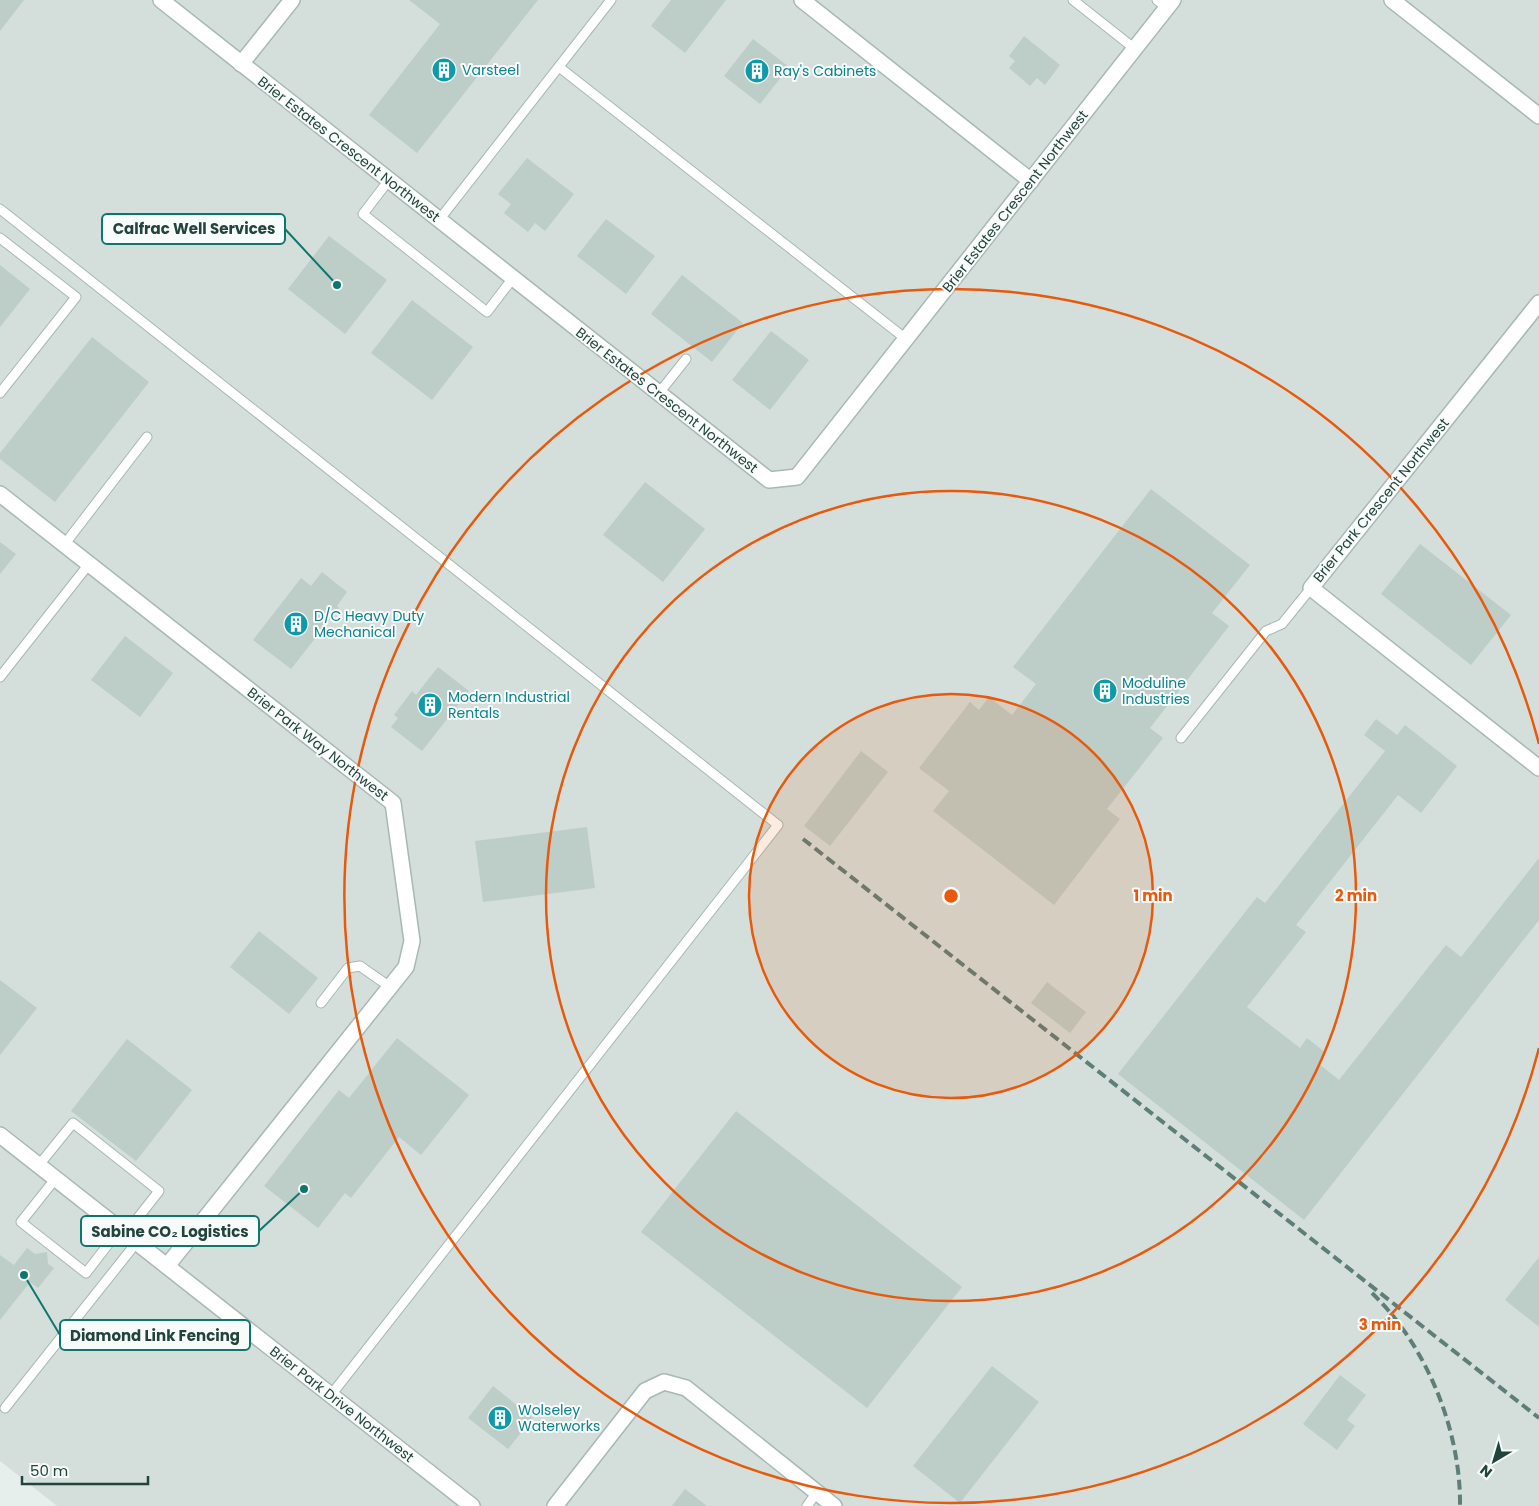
<svg xmlns="http://www.w3.org/2000/svg" width="1539" height="1506" font-family="Poppins,sans-serif">
  <style>
    .built { fill: #d4dfdb }
    .building { fill: #bdcdc8 }
    .lines { fill: none; stroke-linecap: round; stroke-linejoin: round }
    .service-casing { stroke: #a8b8b4; stroke-width: 11 }
    .minor-casing { stroke: #a8b8b4; stroke-width: 18 }
    .tertiary-casing { stroke: #a8b8b4; stroke-width: 18 }
    .service { stroke: #fff; stroke-width: 9 }
    .minor { stroke: #fff; stroke-width: 15 }
    .tertiary { stroke: #fff; stroke-width: 15 }
    .rail { stroke: #5e7e78; stroke-width: 4; stroke-dasharray: 10 5; stroke-linecap: butt }
    .ring { fill: none; stroke: #e8590c; stroke-width: 2.5 }
    .labels { text-anchor: middle; stroke-width: 4; stroke-linejoin: round; paint-order: stroke }
    .culture-label { font-size: 14px; fill: #0d838f; stroke: #f7fbf9; text-anchor: start }
    .street-label { font-size: 14px; fill: #23433d; stroke: #f7fbf9 }
    .centre { fill: #e8590c; stroke: #f7fbf9; stroke-width: 2.5 }
    .ring-label { font-size: 15px; text-anchor: middle; font-weight: bold; fill: #e8590c; stroke: #f7fbf9; stroke-width: 4; stroke-linejoin: round; paint-order: stroke }
    .leader { fill: none; stroke: #0f766e; stroke-width: 2 }
    .callout-dot { fill: #0f766e; stroke: #f7fbf9; stroke-width: 2 }
    .callout { fill: #f7fbf9; stroke: #0f766e; stroke-width: 2 }
    .callout-label { font-size: 15px; text-anchor: middle; font-weight: bold; fill: #23433d }
  </style>
  <rect width="100%" height="100%" fill="#e6efec"/>
  <path class="built" d="M0,0H1539V1506H57L0,1461Z"/>
  <g class="building">
    <path d="M0,0H24L0,31Z"/>
    <path d="M409,0H538L417,153L369,115L440,24Z"/>
    <path d="M671,0H726L685,53L651,26Z"/>
    <path d="M1024,36L1060,65L1045,85L1037,78L1030,86L1009,68L1015,61L1009,56Z"/>
    <path d="M753,39L789,67L760,104L724,76Z"/>
    <path d="M527,158L574,194L545,231L535,223L528,232L504,213L511,204L498,194Z"/>
    <path d="M606,219L655,256L626,294L577,256Z"/>
    <path d="M329,236L387,280L345,334L288,289Z"/>
    <path d="M0,265L30,289L0,327Z"/>
    <path d="M682,275L743,323L712,362L651,314Z"/>
    <path d="M412,300L473,347L432,400L371,353Z"/>
    <path d="M771,331L809,360L770,410L732,380Z"/>
    <path d="M92,337L149,382L55,502L0,459V453Z"/>
    <path d="M645,482L705,529L663,582L603,535Z"/>
    <path d="M1151,489L1250,565L1212,613L1229,626L1150,728L1163,738L1107,809L1120,819L1054,905L933,811L949,791L919,768L970,702L979,710L989,697L1012,715L1036,684L1013,667Z"/>
    <path d="M0,542L16,554L0,574Z"/>
    <path d="M1420,544L1511,615L1471,665L1381,594Z"/>
    <path d="M322,572L347,592L337,606L339,608L291,669L253,640L301,578L311,586Z"/>
    <path d="M125,636L173,673L140,717L91,680Z"/>
    <path d="M438,667L469,691L422,751L391,727L398,718L394,715L412,691L416,695Z"/>
    <path d="M1376,719L1397,735L1405,725L1457,766L1421,813L1398,795L1296,925L1306,932L1247,1007L1300,1048L1307,1038L1326,1053L1318,1063L1339,1080L1446,945L1461,957L1539,858V920L1304,1220L1118,1074L1257,897L1265,903L1385,751L1364,735Z"/>
    <path d="M861,751L888,772L830,846L804,826Z"/>
    <path d="M587,827L595,888L483,902L475,841Z"/>
    <path d="M259,931L318,978L289,1014L230,967Z"/>
    <path d="M0,980L37,1008L0,1055Z"/>
    <path d="M1047,982L1086,1012L1070,1033L1031,1003Z"/>
    <path d="M397,1038L469,1095L421,1155L399,1137L351,1198L345,1193L318,1228L264,1186L339,1090L349,1098Z"/>
    <path d="M127,1039L192,1090L136,1161L71,1111Z"/>
    <path d="M736,1111L962,1287L867,1408L641,1232Z"/>
    <path d="M27,1248L35,1254L47,1252L48,1264L54,1268L38,1288L30,1282L0,1320V1255L14,1265Z"/>
    <path d="M1539,1257V1327L1505,1300Z"/>
    <path d="M992,1366L1039,1402L960,1503L913,1466Z"/>
    <path d="M1340,1375L1366,1395L1347,1420L1355,1426L1337,1450L1303,1424Z"/>
    <path d="M493,1386L533,1418L508,1449L468,1418Z"/>
    <path d="M685,1489L707,1506H672Z"/>
  </g>
  <g class="lines">
    <defs>
      <g id="service">
        <path d="M1073,0L1135,49"/>
        <path d="M1157,0L1167,8"/>
        <path d="M559,67L906,339"/>
        <path d="M389,180L363,214L487,312L513,278"/>
        <path d="M0,209L778,825L331,1395"/>
        <path d="M439,220L611,0"/>
        <path d="M0,238L76,297L0,393"/>
        <path d="M659,393L686,359"/>
        <path d="M64,545L147,437"/>
        <path d="M0,677L89,564"/>
        <path d="M1181,738L1266,631L1282,624L1311,588"/>
        <path d="M321,1003L348,968L360,966L390,987"/>
        <path d="M39,1165L73,1123L159,1191L126,1233"/>
        <path d="M56,1178L21,1222L86,1273L120,1229"/>
        <path d="M5,1408L137,1242"/>
        <path d="M807,1506L817,1492"/>
      </g>
      <g id="minor">
        <path d="M161,0L769,480L797,477L1173,0"/>
        <path d="M802,0L1031,181"/>
        <path d="M241,64L292,0"/>
        <path d="M1539,303L1311,588L1539,768"/>
        <path d="M0,494L393,803L412,941L406,967L167,1266"/>
        <path d="M0,1135L472,1506"/>
        <path d="M555,1506L645,1391L664,1382L686,1388L834,1506"/>
      </g>
      <path id="tertiary" d="M1392,0L1539,116"/>
    </defs>
    <use href="#service" class="service-casing"/>
    <use href="#minor" class="minor-casing"/>
    <use href="#tertiary" class="tertiary-casing"/>
    <use href="#service" class="service"/>
    <use href="#minor" class="minor"/>
    <use href="#tertiary" class="tertiary"/>
    <g class="rail">
      <path d="M803,839L1539,1418"/>
      <path d="M1372,1293C1426,1345 1461,1430 1460,1506"/>
    </g>
  </g>
  <circle cx="951" cy="896" r="202" fill="#e8590c" fill-opacity=".12"/>
  <g class="ring">
    <circle cx="951" cy="896" r="202"/>
    <circle cx="951" cy="896" r="405"/>
    <path d="M1539 1048A607 607 0 1 1 1539 744"/>
  </g>
  <defs>
    <symbol id="building-disc" viewBox="-11 -11 22 22"><circle r="9.5" fill="#0f9aa8" stroke="#f7fbf9"/><path d="M-4-6H4V6H1V3H-1V6H-4ZM-2.5-4.3h1.7v1.8h-1.7ZM.8-4.3h1.7v1.8H.8ZM-2.5-1h1.7V.8h-1.7ZM.8-1h1.7V.8H.8Z" fill="#fff"/></symbol>
  </defs>
  <g fill-rule="evenodd">
    <use href="#building-disc" x="430" y="56" width="28" height="28"/>
    <use href="#building-disc" x="743" y="57" width="28" height="28"/>
    <use href="#building-disc" x="282" y="610" width="28" height="28"/>
    <use href="#building-disc" x="1091" y="677" width="28" height="28"/>
    <use href="#building-disc" x="416" y="691" width="28" height="28"/>
    <use href="#building-disc" x="486" y="1404" width="28" height="28"/>
  </g>
  <g class="labels">
    <g class="culture-label">
      <text x="462" y="75">Varsteel</text>
      <text x="774" y="76">Ray's Cabinets</text>
      <text x="314" y="621">D/C Heavy Duty<tspan x="314" dy="16">Mechanical</tspan></text>
      <text x="1122" y="688">Moduline<tspan x="1122" dy="16">Industries</tspan></text>
      <text x="448" y="702">Modern Industrial<tspan x="448" dy="16">Rentals</tspan></text>
      <text x="518" y="1415">Wolseley<tspan x="518" dy="16">Waterworks</tspan></text>
    </g>
    <g class="street-label">
      <text transform="translate(349 149) rotate(38)" y="5">Brier Estates Crescent Northwest</text>
      <text transform="translate(1015 201) rotate(-52)" y="5">Brier Estates Crescent Northwest</text>
      <text transform="translate(667 400) rotate(38)" y="5">Brier Estates Crescent Northwest</text>
      <text transform="translate(1381 500) rotate(-51)" y="5">Brier Park Crescent Northwest</text>
      <text transform="translate(318 744) rotate(38)" y="5">Brier Park Way Northwest</text>
      <text transform="translate(342 1404) rotate(38)" y="5">Brier Park Drive Northwest</text>
    </g>
  </g>
  <circle cx="951" cy="896" r="8" class="centre"/>
  <g class="ring-label">
    <text x="1153" y="901">1 min</text>
    <text x="1356" y="901">2 min</text>
    <text x="1380" y="1330">3 min</text>
  </g>
  <path class="leader" d="M337 285L285 229M304 1189L259 1231M24 1275L60 1335"/>
  <g class="callout-dot">
    <circle cx="337" cy="285" r="5"/>
    <circle cx="304" cy="1189" r="5"/>
    <circle cx="24" cy="1275" r="5"/>
  </g>
  <g class="callout">
    <rect x="102" y="214" width="183" height="30" rx="5"/>
    <rect x="81" y="1216" width="178" height="30" rx="5"/>
    <rect x="60" y="1320" width="190" height="30" rx="5"/>
  </g>
  <g class="callout-label">
    <text x="194" y="234">Calfrac Well Services</text>
    <text x="170" y="1237">Sabine CO₂ Logistics</text>
    <text x="155" y="1341">Diamond Link Fencing</text>
  </g>
  <g transform="translate(1494 1461) rotate(218)" stroke="#f7fbf9" stroke-width="4" paint-order="stroke">
  <path d="M0-4L9 19L0 12L-9 19Z" fill="#23433d"/>
  <text y="-8" font-size="14" font-weight="bold" text-anchor="middle" fill="#23433d">N</text>
  </g>
  <path d="M22 1476v8h126v-8" fill="none" stroke="#23433d" stroke-width="2.5"/>
  <text x="30" y="1476" font-size="15" fill="#23433d" stroke="#f7fbf9" stroke-width="4" paint-order="stroke">50 m</text>
</svg>
